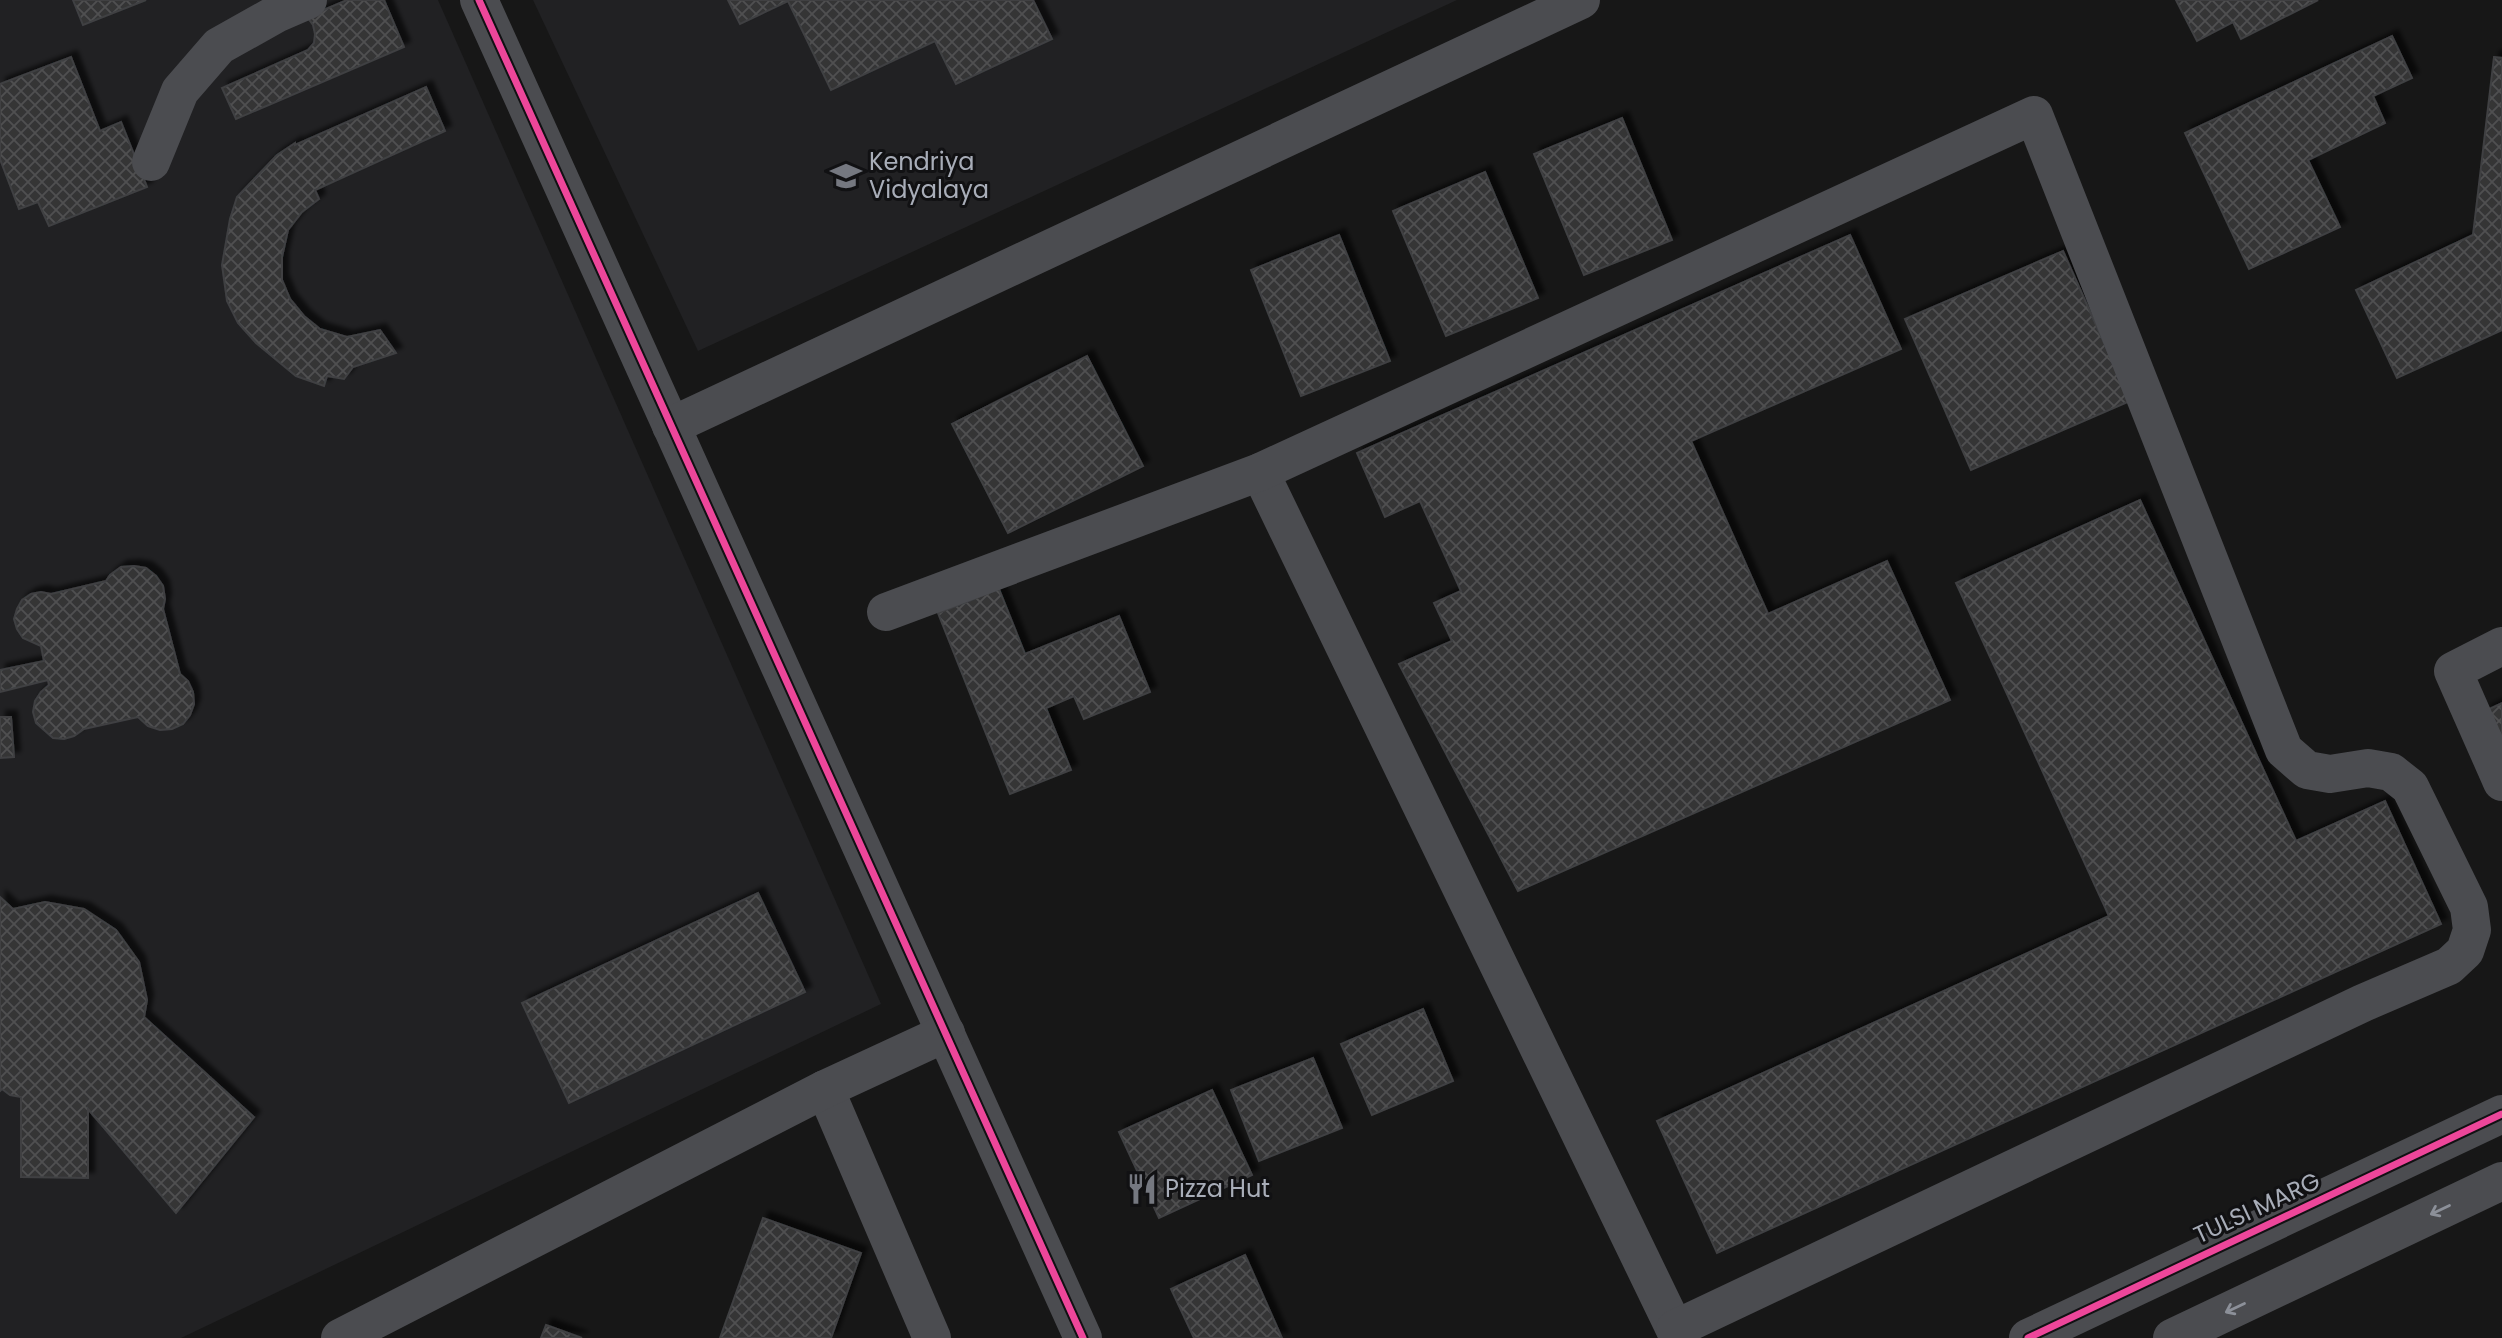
<svg xmlns="http://www.w3.org/2000/svg" width="2502" height="1338" font-family="Poppins,sans-serif">
  <style>
    .built { fill: #212123 }
    .building { fill: url(#building-cross-hatch); stroke: #3f4043; stroke-width: 2; filter: url(#shadow) }
    .lines { fill: none; stroke-linecap: round; stroke-linejoin: round }
    .minor { stroke: #4b4c50; stroke-width: 38 }
    .cycleway-casing { stroke: #111113; stroke-width: 11 }
    .cycleway { stroke: #ed469a; stroke-width: 7 }
    .oneway { stroke: #8c9099 }
    .labels { text-anchor: middle; stroke-width: 6; stroke-linejoin: round; paint-order: stroke }
    .poi-label { font-size: 24px; fill: #a8adb8; stroke: #111113; text-anchor: start }
    .street-label { font-size: 24px; fill: #a8adb8; stroke: #111113 }
  </style>
  <defs>
    <pattern id="building-cross-hatch" width="8" height="8" patternUnits="userSpaceOnUse" patternTransform="scale(1.75)"><rect width="8" height="8" fill="#353536"/><path d="M0 0l8 8M0 8l8-8" fill="none" stroke="#4f5051"/></pattern>
    <filter id="shadow"><feDropShadow dx="6" dy="-6" stdDeviation="2" flood-color="#0009"/></filter>
  </defs>
  <rect width="100%" height="100%" fill="#171717"/>
  <g class="built">
    <path d="M0,0H438L881,1004L181,1338H0Z"/>
    <path d="M533,0H1457L698,351Z"/>
  </g>
  <g class="building">
    <path d="M73,0H146L83,25Z"/>
    <path d="M347,0H384L404,47L236,119L222,88L308,50L314,43L315,34L313,25L307,17Z"/>
    <path d="M728,0H1033L1052,39L956,84L935,41L831,90L788,1L740,24Z"/>
    <path d="M2176,0H2318L2241,39L2233,22L2197,41Z"/>
    <path d="M2392,36L2412,78L2373,96L2385,123L2308,160L2340,227L2249,269L2185,133Z"/>
    <path d="M71,57L100,131L121,122L147,187L49,226L38,202L19,209L0,159V84Z"/>
    <path d="M2494,57L2502,58V330L2397,378L2356,290L2473,235Z"/>
    <path d="M426,87L445,131L315,190L319,199L302,212L288,230L282,257V280L290,299L304,316L320,329L347,337L380,330L396,353L353,367L344,379L327,376L324,386L296,376L256,343L238,323L227,301L222,265L230,219L237,197L277,155L295,143V145Z"/>
    <path d="M1622,118L1672,240L1584,275L1534,154Z"/>
    <path d="M1485,172L1538,298L1446,336L1393,211Z"/>
    <path d="M1339,235L1390,361L1301,396L1251,270Z"/>
    <path d="M1850,235L1901,349L1691,441L1768,614L1887,561L1950,700L1518,891L1399,664L1452,641L1434,603L1461,591L1420,501L1385,517L1357,453Z"/>
    <path d="M2063,251L2130,401L1971,470L1905,319Z"/>
    <path d="M1087,356L1143,466L1008,533L952,424Z"/>
    <path d="M2140,500L2296,841L2385,801L2441,924L1717,1253L1657,1121L2109,916L1956,583Z"/>
    <path d="M134,566L146,568L156,576L163,586L165,599L163,609L180,674L188,681L193,692L194,704L190,715L183,724L172,729L160,730L148,726L138,717L84,729L74,736L64,739L53,738L36,723L33,712L35,701L41,692L49,685L48,680L0,692V670L44,661L41,646L23,638L17,629L14,619L17,609L22,600L31,594L41,592L51,594L106,581L110,575L121,567Z"/>
    <path d="M999,589L1025,654L1119,616L1150,692L1084,719L1074,696L1046,708L1071,770L1010,794L938,613Z"/>
    <path d="M2502,703V747L2485,711Z"/>
    <path d="M0,717H11L14,757L0,758Z"/>
    <path d="M758,893L805,992L569,1103L522,1003Z"/>
    <path d="M0,897L13,909L45,902L84,909L116,930L139,962L147,1000L144,1017L254,1117L176,1213L88,1109V1178L21,1177V1097L10,1095L2,1089L0,1091Z"/>
    <path d="M1423,1009L1453,1081L1372,1115L1341,1044Z"/>
    <path d="M1313,1058L1342,1128L1259,1161L1231,1090Z"/>
    <path d="M1212,1090L1252,1175L1159,1218L1119,1132Z"/>
    <path d="M763,1218L861,1253L831,1338H720Z"/>
    <path d="M1245,1255L1282,1338H1194L1171,1289Z"/>
    <path d="M546,1325L582,1338H541Z"/>
  </g>
  <g class="lines">
    <g class="minor">
      <path d="M479,0L1083,1338"/>
      <path d="M151,162L180,91L219,46L278,13L308,0"/>
      <path d="M671,426L1581,0"/>
      <path d="M1260,472L1679,1338"/>
      <path d="M886,612L1260,472L2034,115L2284,750L2307,770L2330,774L2368,768L2391,772L2410,787L2469,907L2472,930L2465,951L2449,966L2363,1003L1675,1329"/>
      <path d="M2502,646L2453,671L2502,782"/>
      <path d="M825,1089L932,1338"/>
      <path d="M340,1338L825,1089L946,1033"/>
      <path d="M2028,1338L2502,1114"/>
      <path d="M2172,1338L2502,1181"/>
    </g>
    <defs>
      <g id="cycleway">
        <path d="M479,0L1083,1338"/>
        <path d="M2028,1338L2502,1114"/>
      </g>
    </defs>
    <use href="#cycleway" class="cycleway-casing"/>
    <use href="#cycleway" class="cycleway"/>
  </g>
  <defs><path id="oneway-shaft" d="M-6 0H5M1.5-3L5.5 0L1.5 3" fill="none" stroke-width="1.6" stroke-linecap="round" stroke-linejoin="round" transform="scale(1.75)"/></defs>
  <g class="oneway">
    <use href="#oneway-shaft" transform="translate(2440 1210) rotate(155)"/>
    <use href="#oneway-shaft" transform="translate(2235 1308) rotate(155)"/>
  </g>
  <defs>
    <symbol id="school-bare" viewBox="-9 -9 18 18"><path d="M0-5L7-2L0 1L-7-2ZM-4 1L0 2.5L4 1V4Q0 6-4 4Z" fill="#757880" stroke="#111113" stroke-width="2.5" paint-order="stroke"/></symbol>
    <symbol id="restaurant-bare" viewBox="-9 -9 18 18"><path d="M-5-6h1v4h1v-4h1v4h1v-4h1v5L-1.5 .5V6h-2V.5L-5-1ZM5-6V6H3V1.5H1.5Q1.5-4 5-6Z" fill="#757880" stroke="#111113" stroke-width="2.5" paint-order="stroke"/></symbol>
  </defs>
  <g fill-rule="evenodd">
    <use href="#school-bare" x="824" y="154" width="44" height="44"/>
    <use href="#restaurant-bare" x="1120" y="1167" width="44" height="44"/>
  </g>
  <g class="labels">
    <g class="poi-label">
      <text x="869" y="170">Kendriya<tspan x="869" dy="28">Vidyalaya</tspan></text>
      <text x="1165" y="1197">Pizza Hut</text>
    </g>
    <g class="street-label">
      <text transform="translate(2257 1208) rotate(-25)" y="8">TULSI MARG</text>
    </g>
  </g>
</svg>
